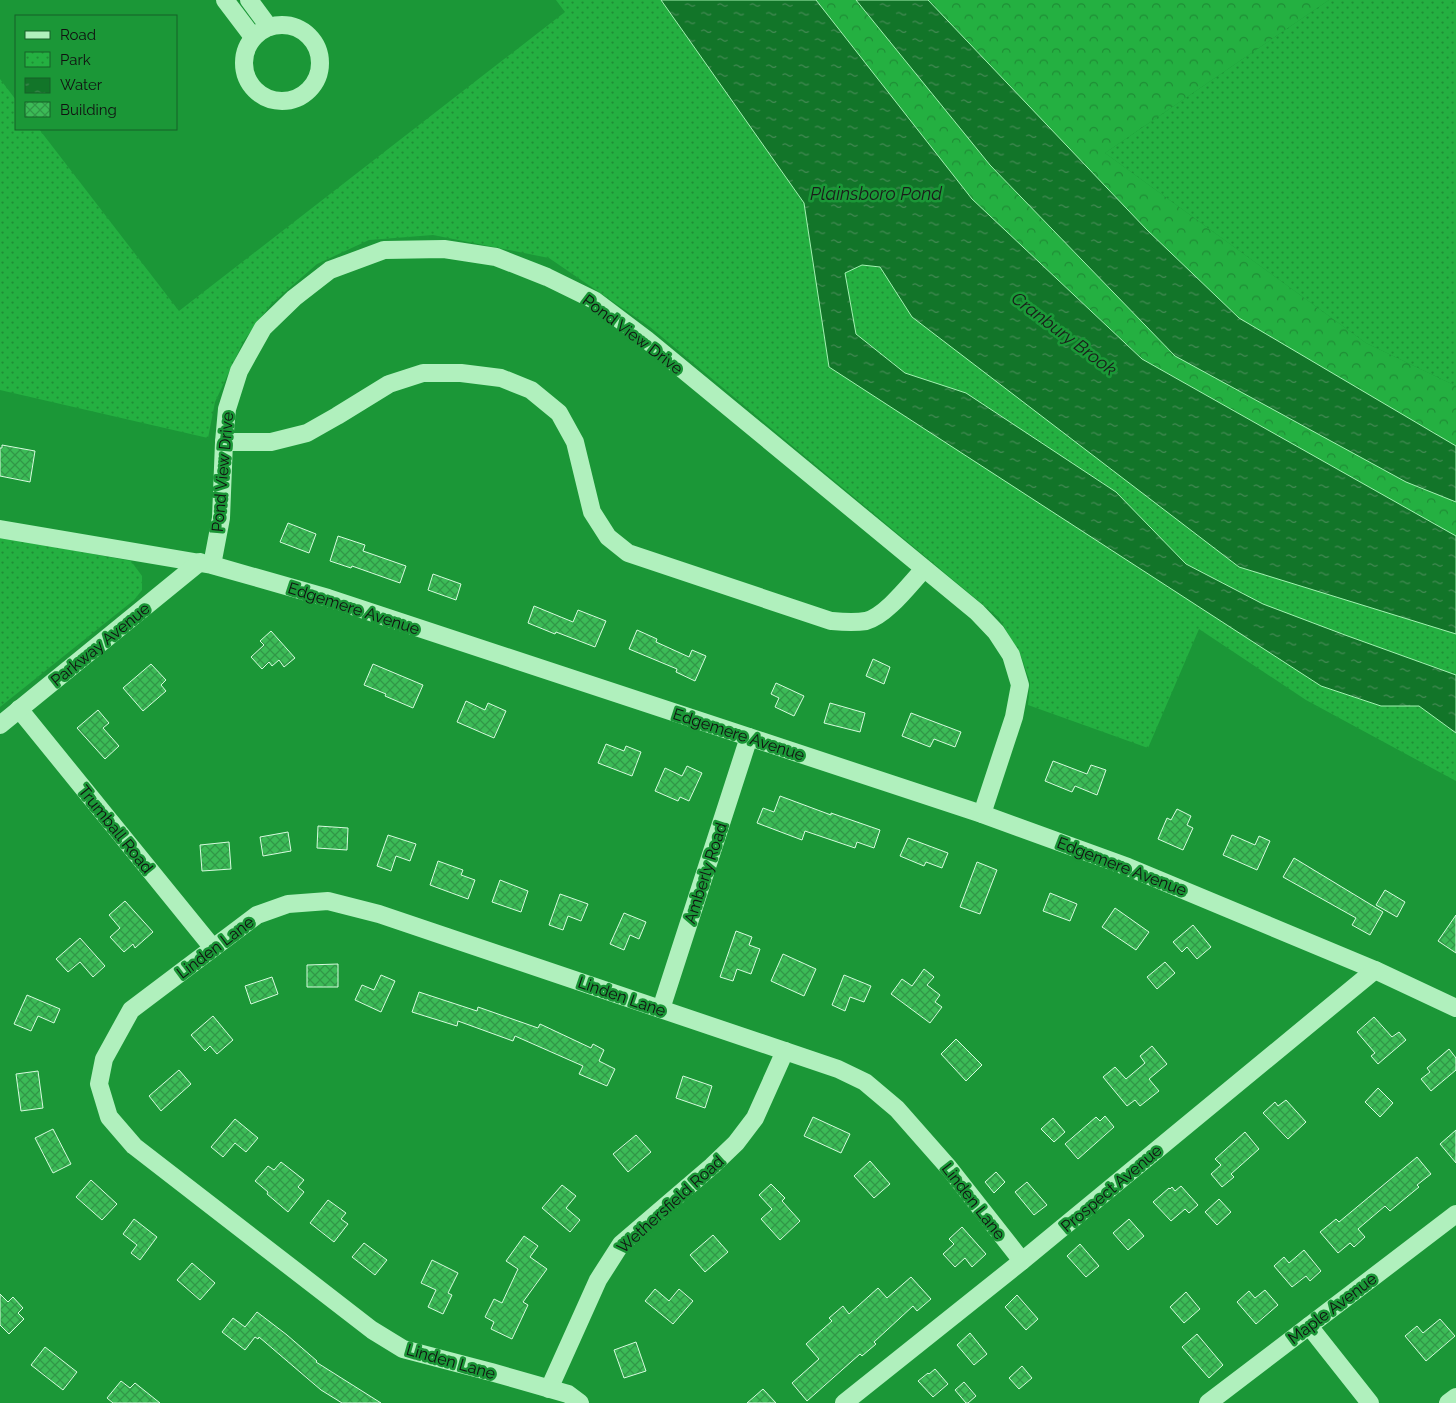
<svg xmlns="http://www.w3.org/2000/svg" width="1456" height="1403" font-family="Raleway,sans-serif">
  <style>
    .forest { fill: url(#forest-crowns) }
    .park { fill: url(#park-dots) }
    .water { fill: url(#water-ripples); stroke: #a3f2b2 }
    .building { fill: url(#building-cross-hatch); stroke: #d7fbde }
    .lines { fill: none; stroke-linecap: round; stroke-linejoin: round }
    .street { stroke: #b0f0bd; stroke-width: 18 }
    .labels { text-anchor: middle; stroke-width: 5; stroke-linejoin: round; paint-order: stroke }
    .street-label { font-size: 16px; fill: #111; stroke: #1b9737 }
    .water-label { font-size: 18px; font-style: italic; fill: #1a1c1a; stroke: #1b9737 }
  </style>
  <defs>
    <pattern id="forest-crowns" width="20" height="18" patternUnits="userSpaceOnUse" patternTransform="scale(1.25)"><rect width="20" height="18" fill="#24b041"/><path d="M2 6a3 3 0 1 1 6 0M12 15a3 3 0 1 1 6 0" fill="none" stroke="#1e8e35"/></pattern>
    <pattern id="park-dots" width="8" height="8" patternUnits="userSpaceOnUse" patternTransform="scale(1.25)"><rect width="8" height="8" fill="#24b041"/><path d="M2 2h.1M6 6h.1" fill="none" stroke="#1e8e35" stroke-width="1.8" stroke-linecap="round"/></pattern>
    <pattern id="water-ripples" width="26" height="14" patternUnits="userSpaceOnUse" patternTransform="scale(1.25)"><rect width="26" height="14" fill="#127529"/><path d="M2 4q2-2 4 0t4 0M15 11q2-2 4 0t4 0" fill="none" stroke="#448954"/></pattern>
    <pattern id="building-cross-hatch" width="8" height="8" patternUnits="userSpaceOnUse" patternTransform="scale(1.25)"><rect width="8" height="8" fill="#3cbb57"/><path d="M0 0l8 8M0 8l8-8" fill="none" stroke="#319747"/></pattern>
  </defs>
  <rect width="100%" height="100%" fill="#1b9737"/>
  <g class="forest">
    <path d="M816,0H856L990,165L1175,356L1406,482L1456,502V536L1143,359L972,199Z"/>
    <path d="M928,0H1329L1105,153L1366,343L1456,386V446L1239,318L1147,230Z"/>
  </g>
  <g class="park">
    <path d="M556,0H661L804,203L829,367L1321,685L1381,706H1419L1456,733V781L1306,700L1199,629L1148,748L1028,705L1030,682L1021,656L999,618L650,327L549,258L433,235L369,240L317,264L271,304L243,342L215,402L208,438L0,390V79L16,100V129H39L179,311L565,12Z"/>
    <path d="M1329,0H1456V386L1366,343L1105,153Z"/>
    <path d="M862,265L880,267L912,317L1239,567L1456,634V675L1345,635L1263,604L1186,564L1116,492L966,393L905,373L855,334L845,273Z"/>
    <path d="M0,537L131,561L142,576V590L134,600L0,707Z"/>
  </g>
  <g class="water">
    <path d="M661,0H816L972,199L1142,359L1456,536V634L1239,567L912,317L880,267L862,265L845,273L856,334L905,373L966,393L1116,492L1186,564L1263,604L1345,635L1456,675V733L1419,706H1381L1321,686L829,367L804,203Z"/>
    <path d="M856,0H928L1147,230L1239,318L1456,446V502L1406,482L1175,356L990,165Z"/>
  </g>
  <g class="building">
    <path d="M2,445L35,451L30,482L0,476V448H2Z"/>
    <path d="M288,523L316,534L309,553L280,542Z"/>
    <path d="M338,536L365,545L363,551L406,566L400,583L352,566L351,568L330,561Z"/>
    <path d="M433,574L461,584L456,600L428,590Z"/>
    <path d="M534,606L573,622L578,610L606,621L595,647L556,632L555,634L528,623Z"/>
    <path d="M637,630L657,639L656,642L689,657L692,650L706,656L695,681L676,672L677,669L629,649Z"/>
    <path d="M271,631L295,658L284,667L279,660L272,666L269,662L262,669L251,657L264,645L260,641Z"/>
    <path d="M873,659L890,667L884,684L866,676Z"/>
    <path d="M151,664L166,680L161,685L166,691L143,711L123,688Z"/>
    <path d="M373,664L423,685L413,708L385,696L386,694L364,685Z"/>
    <path d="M776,683L804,696L794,716L775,707L779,698L771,694Z"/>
    <path d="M466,701L485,710L488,703L506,711L494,738L457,722Z"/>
    <path d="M830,703L865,713L860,732L824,723Z"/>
    <path d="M98,710L109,723L103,728L119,746L105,759L77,728Z"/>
    <path d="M911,713L961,732L955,747L934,739L930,747L902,736Z"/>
    <path d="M606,744L624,751L626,746L641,752L632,776L598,763Z"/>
    <path d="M1053,761L1087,774L1091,765L1106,770L1097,795L1075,786L1072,792L1045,781Z"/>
    <path d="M687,766L702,773L689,801L680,797L678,801L655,791L665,768L682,776Z"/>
    <path d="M780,796L831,815V813L880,830L874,848L857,842L855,848L805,831L802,840L757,823L763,808L774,812Z"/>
    <path d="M1177,809L1191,816L1187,825L1193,828L1183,850L1158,839L1167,818L1171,820Z"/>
    <path d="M318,826L348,828L347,850L317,848Z"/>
    <path d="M288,832L291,851L263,856L260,837Z"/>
    <path d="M388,835L416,844L410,861L396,856L391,871L377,866Z"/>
    <path d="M1232,835L1255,845L1259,836L1270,841L1257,870L1223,855Z"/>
    <path d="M908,838L948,853L942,868L926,862L924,866L900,856Z"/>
    <path d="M229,842L231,869L202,871L200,845Z"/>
    <path d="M1294,858L1383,912L1370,935L1352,925L1356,918L1283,877Z"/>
    <path d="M438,861L463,870L461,875L475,880L468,899L430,885Z"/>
    <path d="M977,862L997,870L980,914L960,907Z"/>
    <path d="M500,880L528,891L521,912L492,902Z"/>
    <path d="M1385,890L1405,902L1397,917L1376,905Z"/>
    <path d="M1050,893L1077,904L1070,921L1043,911Z"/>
    <path d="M560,894L588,904L581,921L568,916L563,930L549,925Z"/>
    <path d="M125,901L153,932L135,948L133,944L124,952L110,937L120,928L109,915Z"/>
    <path d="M1115,908L1149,932L1136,950L1102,927Z"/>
    <path d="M624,913L646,922L639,939L630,935L624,950L610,944Z"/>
    <path d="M1456,915V953L1438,941Z"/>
    <path d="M1193,925L1211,947L1197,959L1187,947L1182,952L1173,942Z"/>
    <path d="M736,931L752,937L749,945L760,949L751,974L737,969L733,981L720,977Z"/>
    <path d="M80,938L105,966L93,977L80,962L68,972L56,959Z"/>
    <path d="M783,954L816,969L804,996L771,981Z"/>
    <path d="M1165,962L1175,973L1157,989L1147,977Z"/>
    <path d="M338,964V987H307V965Z"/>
    <path d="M924,969L934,977L927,985L940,995L935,1002L942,1007L930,1023L891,994L902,979L912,986Z"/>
    <path d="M381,975L395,981L381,1012L355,1000L362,985L374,990Z"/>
    <path d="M844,975L871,986L864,1002L850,997L845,1011L832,1005Z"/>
    <path d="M272,977L278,994L251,1004L245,986Z"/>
    <path d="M419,992L477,1011L478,1007L538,1028L540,1024L591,1048L593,1044L604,1050L599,1061L615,1069L607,1086L579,1074L583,1066L515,1036L513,1041L458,1021L457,1026L412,1012Z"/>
    <path d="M27,995L60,1009L54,1023L38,1016L31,1031L14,1024Z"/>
    <path d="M213,1016L233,1040L217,1054L210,1046L205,1051L191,1035Z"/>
    <path d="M1374,1017L1392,1037L1399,1032L1406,1040L1378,1064L1371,1056L1375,1053L1357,1032Z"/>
    <path d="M956,1039L982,1065L966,1081L941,1054Z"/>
    <path d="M1152,1046L1167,1064L1149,1079L1159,1091L1140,1106L1135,1100L1127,1106L1103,1077L1115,1067L1126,1079L1145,1063L1140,1056Z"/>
    <path d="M1449,1049L1456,1058V1070L1431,1091L1421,1079L1430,1072L1427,1068Z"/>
    <path d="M179,1070L191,1084L161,1111L149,1096Z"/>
    <path d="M38,1071L43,1108L21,1111L16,1074Z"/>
    <path d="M683,1076L712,1086L705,1108L676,1098Z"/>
    <path d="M1378,1088L1393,1103L1380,1117L1365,1102Z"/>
    <path d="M1286,1100L1306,1122L1288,1139L1263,1113L1275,1102L1278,1106Z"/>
    <path d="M1105,1116L1114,1127L1078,1159L1065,1144L1096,1117L1100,1121Z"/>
    <path d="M813,1117L850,1134L841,1153L804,1136Z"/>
    <path d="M1053,1118L1065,1132L1054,1142L1041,1129Z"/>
    <path d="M235,1119L258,1138L246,1152L235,1143L223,1157L211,1147Z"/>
    <path d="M53,1129L71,1164L53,1173L35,1138Z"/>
    <path d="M1456,1130V1163L1440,1144Z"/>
    <path d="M1245,1132L1259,1149L1231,1174L1234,1177L1222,1187L1211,1174L1221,1165L1215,1159Z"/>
    <path d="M636,1135L651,1152L628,1172L613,1154Z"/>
    <path d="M1417,1157L1431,1174L1417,1185L1419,1187L1390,1211L1385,1206L1358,1229L1365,1237L1354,1247L1350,1243L1338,1253L1320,1232L1336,1219L1339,1222Z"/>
    <path d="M870,1161L890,1184L874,1198L854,1176Z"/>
    <path d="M281,1162L304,1180L298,1187L304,1192L288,1212L267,1194L268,1192L255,1181L268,1166L274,1170Z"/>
    <path d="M996,1172L1005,1182L994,1193L985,1182Z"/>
    <path d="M91,1180L117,1204L102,1220L76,1197Z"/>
    <path d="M1027,1182L1047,1205L1034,1215L1015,1192Z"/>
    <path d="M771,1184L785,1198L782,1201L800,1221L780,1240L761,1219L772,1209L759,1195Z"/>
    <path d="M562,1185L576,1196L566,1208L580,1220L570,1232L542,1208Z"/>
    <path d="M1181,1186L1198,1205L1189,1213L1185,1209L1171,1221L1153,1202L1169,1188L1170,1189L1172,1187L1175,1191Z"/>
    <path d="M1219,1199L1231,1212L1217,1225L1205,1212Z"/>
    <path d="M328,1200L346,1213L341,1219L348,1224L334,1242L310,1223Z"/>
    <path d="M134,1219L157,1237L140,1260L131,1253L137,1245L123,1234Z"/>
    <path d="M1129,1219L1144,1236L1128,1250L1113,1233Z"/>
    <path d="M962,1227L986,1254L972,1267L965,1258L955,1267L943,1254L954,1244L949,1239Z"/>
    <path d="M713,1235L728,1252L705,1272L690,1255Z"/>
    <path d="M524,1236L538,1246L530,1257L547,1269L523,1302L528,1305L512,1339L491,1329L494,1322L485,1317L494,1299L502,1303L518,1269L506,1261Z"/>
    <path d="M364,1243L387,1260L375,1275L352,1257Z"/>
    <path d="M1080,1244L1099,1266L1086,1277L1067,1256Z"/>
    <path d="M1304,1250L1321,1271L1310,1281L1306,1276L1292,1287L1274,1266L1284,1257L1289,1263Z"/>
    <path d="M432,1260L458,1273L448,1293L452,1295L443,1314L428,1307L436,1290L421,1283Z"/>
    <path d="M192,1263L215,1283L200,1300L177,1280Z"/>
    <path d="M911,1277L931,1299L917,1311L913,1306L874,1342L876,1344L862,1356L860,1354L807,1401L792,1383L819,1359L806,1344L832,1321L829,1318L843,1306L849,1314L878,1288L887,1298Z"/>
    <path d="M655,1289L669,1301L679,1289L693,1301L673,1324L645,1301Z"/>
    <path d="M1265,1290L1278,1305L1256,1324L1237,1302L1249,1291L1255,1298Z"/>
    <path d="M1186,1292L1200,1309L1184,1323L1170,1307Z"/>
    <path d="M0,1294L8,1302L13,1297L23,1308L18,1313L24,1319L9,1334L0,1325Z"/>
    <path d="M1017,1295L1038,1319L1026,1330L1005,1307Z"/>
    <path d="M257,1312L287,1335L317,1361L316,1362L381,1403H342L321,1390L259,1337L258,1339L255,1337L245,1350L222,1332L233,1318L245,1327Z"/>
    <path d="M1440,1319L1455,1336L1426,1361L1405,1336L1417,1326L1423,1333Z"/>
    <path d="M970,1333L987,1354L974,1365L957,1345Z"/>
    <path d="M1197,1334L1223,1365L1209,1378L1182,1347Z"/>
    <path d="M636,1342L646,1371L624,1378L614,1350Z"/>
    <path d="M45,1347L77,1372L63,1390L31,1365Z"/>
    <path d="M1022,1366L1032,1378L1019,1389L1009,1378Z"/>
    <path d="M935,1369L948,1384L933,1397L918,1381L928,1373L929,1374Z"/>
    <path d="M121,1381L130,1388L135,1383L160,1403H113L107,1398Z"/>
    <path d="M964,1382L976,1396L968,1403H966L955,1390Z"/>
    <path d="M763,1389L776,1403H747Z"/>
  </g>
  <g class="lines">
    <g class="street">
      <path d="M225,0L253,37"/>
      <path d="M249,0L269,27"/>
      <circle cx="282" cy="63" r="38"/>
      <path d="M224,442H271L307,433L337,416L389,384L423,373H461L501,378L531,390L559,413L575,442L592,512L608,537L628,553L831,621C843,622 854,623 866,621C886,616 910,584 924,569"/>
      <path d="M0,529L212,565L328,598L982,814L1128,867L1375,970L1456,1008"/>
      <path d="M212,565L221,518L224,442L227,409L239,371L263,328L294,298L330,270L384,250L444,249L496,257L547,277L594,300L647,340L977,612L996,632L1011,655L1020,685L1014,717L982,814"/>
      <path d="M19,709L213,948"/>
      <path d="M0,725L200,562"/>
      <path d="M661,1009L749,737"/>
      <path d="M1309,1326L1370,1403"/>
      <path d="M549,1389L598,1280L621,1244L712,1166L736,1143L755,1118L785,1051"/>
      <path d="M580,1403L568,1394L491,1372L403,1349L372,1330L134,1146L109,1117L99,1084L104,1059L131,1010L257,915L288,904L328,901L379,914L838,1069L865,1082L897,1109L949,1168L1022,1261"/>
      <path d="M844,1403L1022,1261L1375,970"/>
      <path d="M1208,1403L1456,1214"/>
      <path d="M1448,1403L1456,1397"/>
    </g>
  </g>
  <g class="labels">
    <g class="street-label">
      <text transform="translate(633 334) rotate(37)" y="6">Pond View Drive</text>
      <text transform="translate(222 472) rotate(-85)" y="6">Pond View Drive</text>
      <text transform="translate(354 608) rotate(18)" y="6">Edgemere Avenue</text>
      <text transform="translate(100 644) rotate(-39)" y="6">Parkway Avenue</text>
      <text transform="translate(739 734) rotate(18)" y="6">Edgemere Avenue</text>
      <text transform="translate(116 829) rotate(51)" y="6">Trumball Road</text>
      <text transform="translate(1122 866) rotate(21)" y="6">Edgemere Avenue</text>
      <text transform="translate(705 873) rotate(-72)" y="6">Amberly Road</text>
      <text transform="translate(215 947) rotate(-37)" y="6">Linden Lane</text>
      <text transform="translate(622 996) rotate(19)" y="6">Linden Lane</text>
      <text transform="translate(1111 1188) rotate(-40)" y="6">Prospect Avenue</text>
      <text transform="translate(974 1201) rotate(52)" y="6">Linden Lane</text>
      <text transform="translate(670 1204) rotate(-42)" y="6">Wethersfield Road</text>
      <text transform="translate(1332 1308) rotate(-37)" y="6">Maple Avenue</text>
      <text transform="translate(451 1361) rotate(16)" y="6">Linden Lane</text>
    </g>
    <g class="water-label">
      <text x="876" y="200">Plainsboro Pond</text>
      <text transform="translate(1064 334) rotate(37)" y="6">Cranbury Brook</text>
    </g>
  </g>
  <rect x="15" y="15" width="162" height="115" fill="#1b9737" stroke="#176128"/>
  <rect x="25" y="31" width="25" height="8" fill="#b0f0bd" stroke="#176128"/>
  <text x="60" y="40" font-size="15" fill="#111111">Road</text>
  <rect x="25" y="52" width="25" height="15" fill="url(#park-dots)" stroke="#176128"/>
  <text x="60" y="65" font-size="15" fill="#111111">Park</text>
  <rect x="25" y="78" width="25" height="15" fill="url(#water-ripples)" stroke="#176128"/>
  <text x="60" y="90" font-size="15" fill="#111111">Water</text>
  <rect x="25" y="102" width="25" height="15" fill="url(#building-cross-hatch)" stroke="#176128"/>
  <text x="60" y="115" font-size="15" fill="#111111">Building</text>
</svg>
